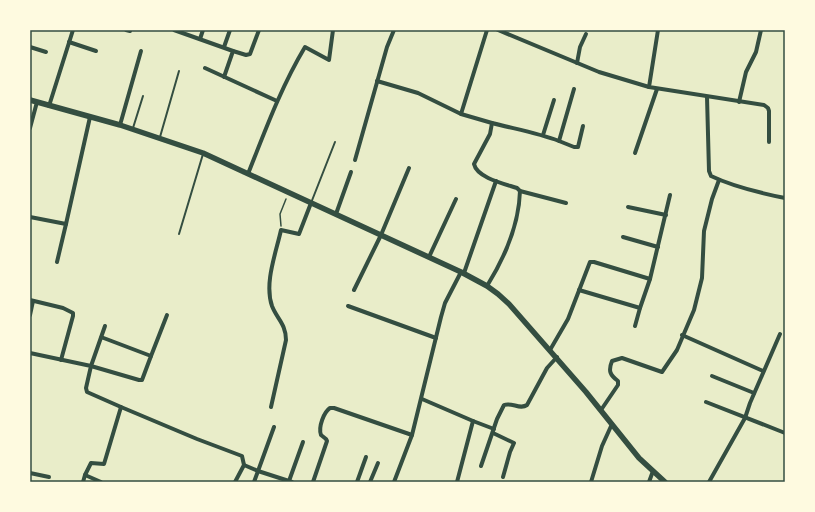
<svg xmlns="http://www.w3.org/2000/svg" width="815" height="512" font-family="'Zilla Slab',serif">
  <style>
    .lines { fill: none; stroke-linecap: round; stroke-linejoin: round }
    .path { stroke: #344e41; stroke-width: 1.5 }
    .service { stroke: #344e41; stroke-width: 2 }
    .minor { stroke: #344e41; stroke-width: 4 }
    .tertiary { stroke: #344e41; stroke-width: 5.5 }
    .neatline { fill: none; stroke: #344e41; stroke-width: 1.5 }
  </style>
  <rect width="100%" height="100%" fill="#e9edc9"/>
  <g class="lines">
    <path class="path" d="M281,226L280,214L286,199"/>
    <g class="service">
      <path d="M133,128L143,96"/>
      <path d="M160,137L179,71"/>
      <path d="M311,203L335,142"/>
      <path d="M179,234L203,154"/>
    </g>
    <g class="minor">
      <path d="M126,30L130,31"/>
      <path d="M174,30L233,51L224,77"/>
      <path d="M498,30L599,72L649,87"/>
      <path d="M658,30L649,87L764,105L768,108L769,111V142"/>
      <path d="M200,39L203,30"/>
      <path d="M69,42L96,51"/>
      <path d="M30,47L46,52"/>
      <path d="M224,47L230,30"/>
      <path d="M233,51L246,55L250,54L259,30"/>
      <path d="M577,63L580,47L586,34"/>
      <path d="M205,68L277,101"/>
      <path d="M377,81L418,93L461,114L492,123L490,134L474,164C477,178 505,184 517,188L520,191L566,203"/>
      <path d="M707,97L709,171L711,176C734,187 760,193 785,198"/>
      <path d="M739,102L746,72L756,52L761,30"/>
      <path d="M49,106L73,30"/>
      <path d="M461,114L487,30"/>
      <path d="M492,123C515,129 538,133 559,141L574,89"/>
      <path d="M120,125L141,51"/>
      <path d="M30,128L37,102"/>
      <path d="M543,135L554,100"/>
      <path d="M559,141L574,147H578L583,126"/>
      <path d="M635,153L657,89"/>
      <path d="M355,160L387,47L394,30"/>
      <path d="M248,174C265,131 281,87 305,47L329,60L333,30"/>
      <path d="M628,207L666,215"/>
      <path d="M336,214L351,172"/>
      <path d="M30,217L66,224L90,117"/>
      <path d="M623,237L658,247"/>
      <path d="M429,257L456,199"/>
      <path d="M57,262L66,224"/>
      <path d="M464,273L496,181"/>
      <path d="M487,286C505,257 519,225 520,191"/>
      <path d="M354,290L381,235L409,168"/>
      <path d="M579,290L640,308"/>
      <path d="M30,300L63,308L73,313V316L61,360"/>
      <path d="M348,306L436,338"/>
      <path d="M30,315L33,301"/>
      <path d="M635,326L640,308L650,279L670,195"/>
      <path d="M682,335L763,371"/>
      <path d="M101,337L151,356L142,380H139L91,366L105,326"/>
      <path d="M550,350L568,319L590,262H594L650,279"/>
      <path d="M30,353L91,366L86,388L87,392L121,407"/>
      <path d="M151,356L167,315"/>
      <path d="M712,376L754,393"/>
      <path d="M422,399L473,421L494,429"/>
      <path d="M706,402L785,433"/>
      <path d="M271,407L286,340C286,324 277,319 272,306C264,283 276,253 281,230L299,234L311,203"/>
      <path d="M601,410L618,385V381C610,375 608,371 612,361L622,358L662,372L677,350L694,310L702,278L704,231L712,199L719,180"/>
      <path d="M493,433L514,443L510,452L503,477"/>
      <path d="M244,465L258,471L292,482"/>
      <path d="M481,466L497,419L504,405C512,402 520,410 527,405L547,368L557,357"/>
      <path d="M30,473L49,477"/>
      <path d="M85,475L101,482"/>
      <path d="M289,481L303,442"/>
      <path d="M83,482L85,475L91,463L104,464L121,407L197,439L242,456L244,465L235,482"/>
      <path d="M254,482L274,427"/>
      <path d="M313,482L327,441L326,439L321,435C318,427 324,412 330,408H334L412,435"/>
      <path d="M357,482L366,457"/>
      <path d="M370,482L378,463"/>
      <path d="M394,482L412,435L441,317L445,303L461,272"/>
      <path d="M457,482L473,421"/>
      <path d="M591,482L602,446L612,424"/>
      <path d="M649,482L653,471"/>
      <path d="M709,482L745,418L750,403L780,334"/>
    </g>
    <path class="tertiary" d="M30,100L120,125L203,153L461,272L487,286L498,294L509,304L586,392L639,458L665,482"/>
  </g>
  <rect width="815" height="512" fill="none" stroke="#fefae0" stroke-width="62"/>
  <rect x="31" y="31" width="753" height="450" class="neatline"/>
</svg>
